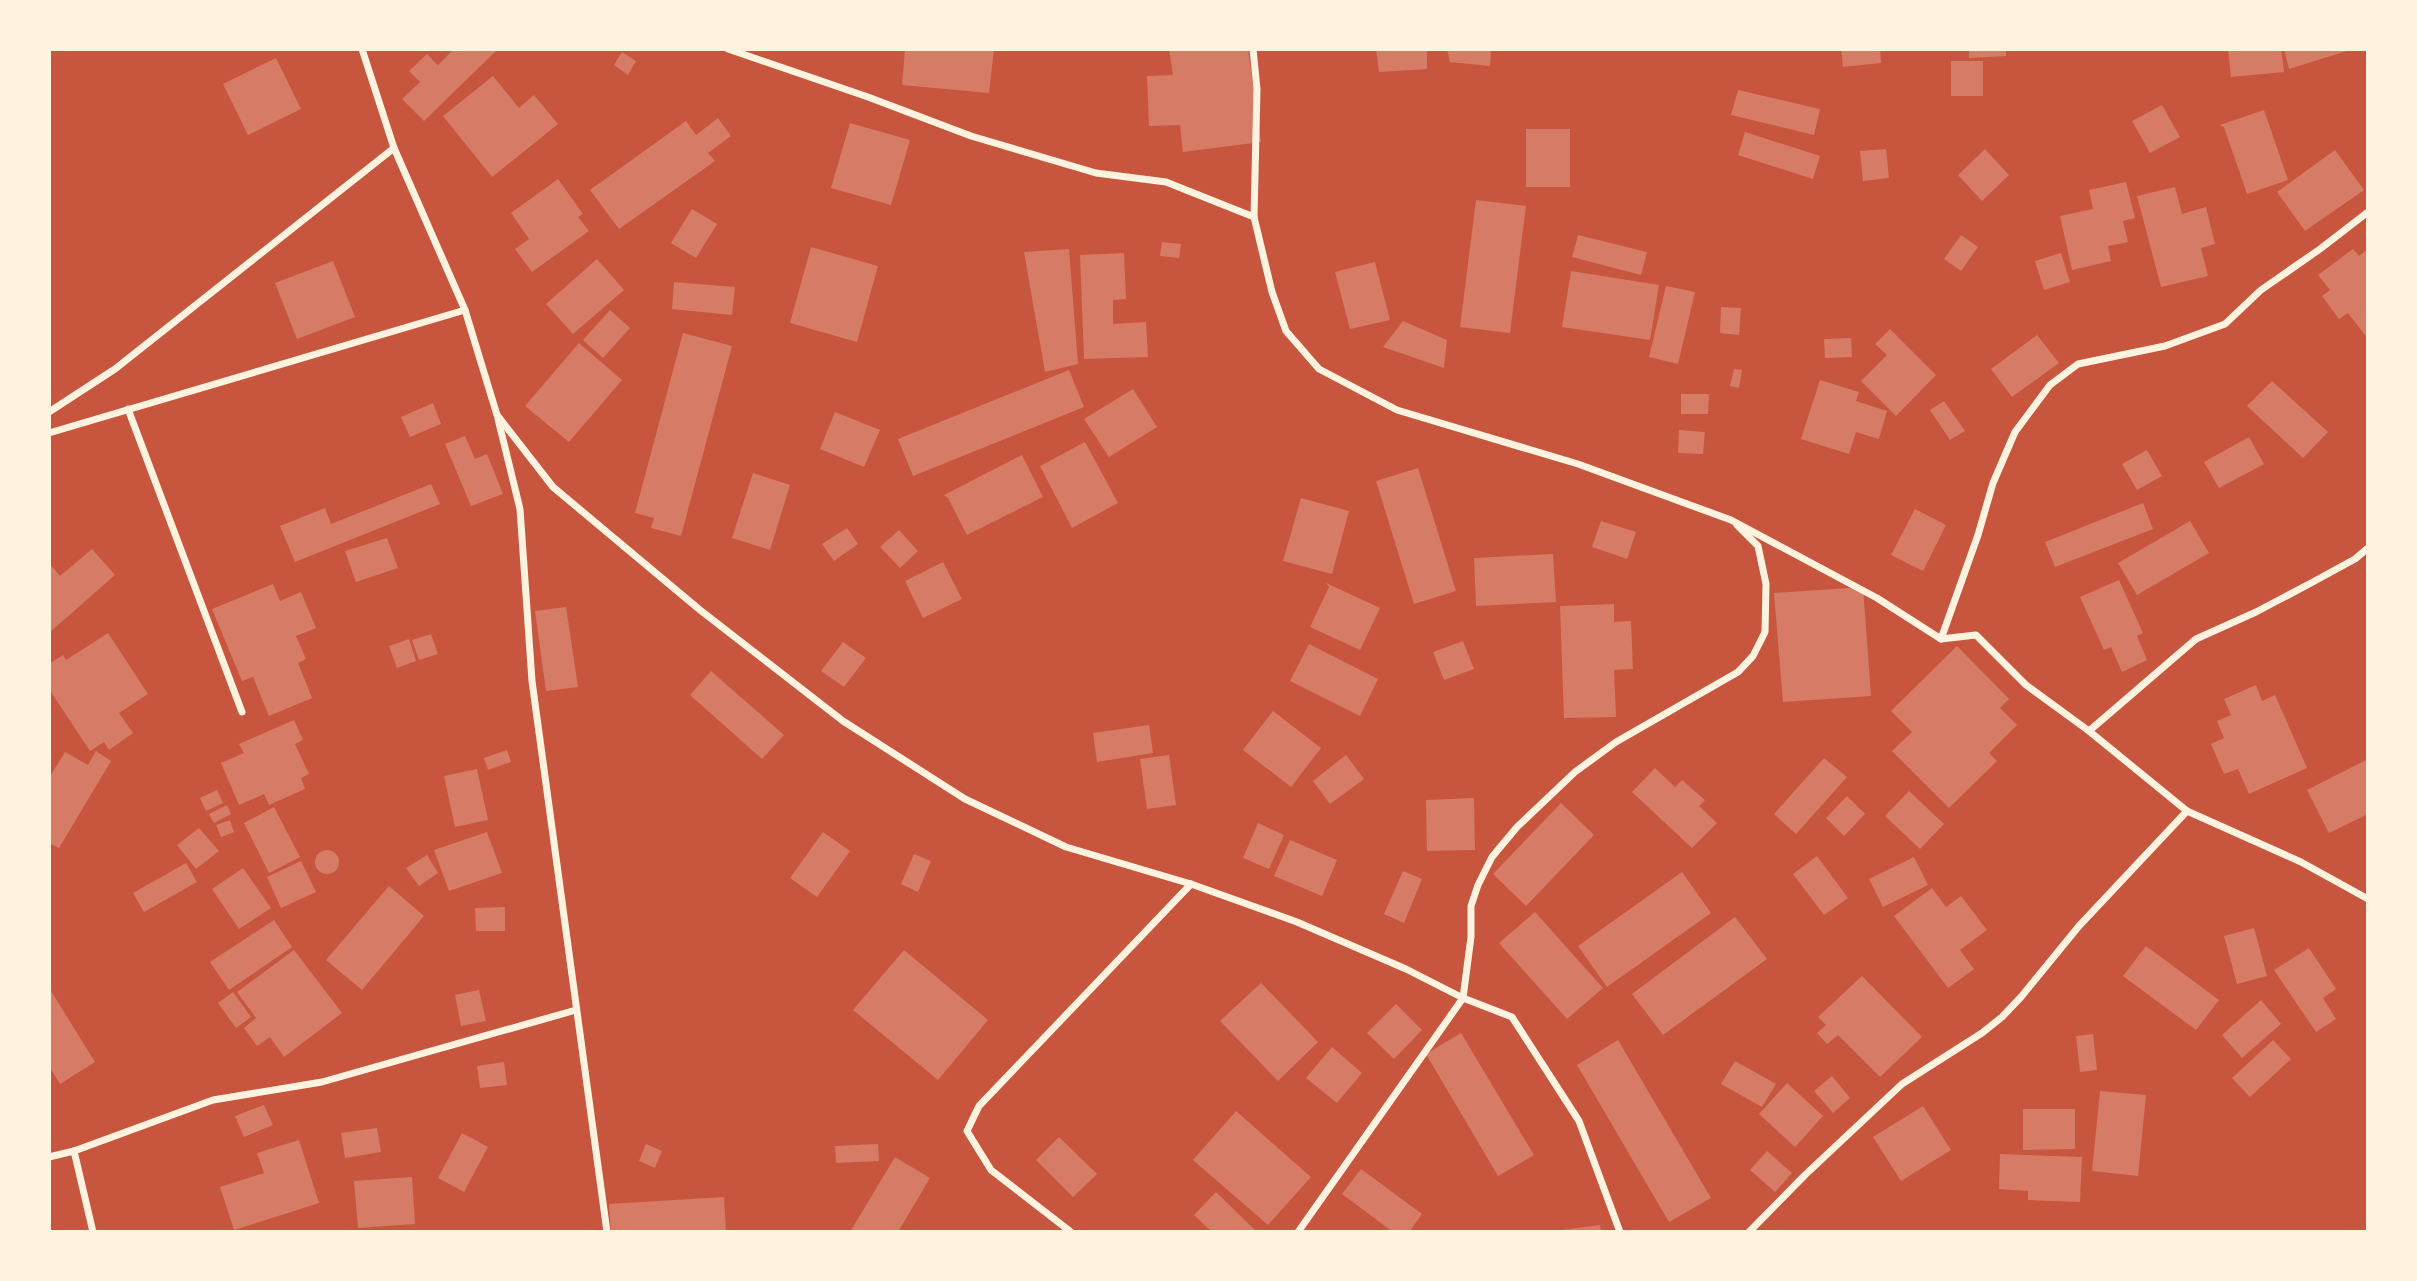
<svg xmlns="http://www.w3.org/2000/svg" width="2417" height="1281" font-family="'Fira Sans',sans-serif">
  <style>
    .building { fill: #d67c66 }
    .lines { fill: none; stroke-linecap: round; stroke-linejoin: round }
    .minor { stroke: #fff3e0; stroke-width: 7 }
  </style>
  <rect width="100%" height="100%" fill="#c8553d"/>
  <g class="building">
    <path d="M454,49H498L424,121L402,99L420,82L409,71L427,54L438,65Z"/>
    <path d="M905,49H994L989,93L902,85Z"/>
    <path d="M1169,49H1248L1261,142L1183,152L1180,125L1149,126L1147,76L1173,75Z"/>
    <path d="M1376,49H1427V69L1379,72Z"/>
    <path d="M1447,49H1491L1490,66L1450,62Z"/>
    <path d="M1841,49H1880L1881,63L1843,67Z"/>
    <path d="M1969,49H2006V56L1969,58Z"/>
    <path d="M2281,49L2284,72L2231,77L2228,50Z"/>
    <path d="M2284,49H2350V50L2289,69Z"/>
    <path d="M622,52L636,61L628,75L614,65Z"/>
    <path d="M276,58L301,109L248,135L223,84Z"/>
    <rect x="1951" y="61" width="32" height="35"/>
    <path d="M493,76L519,108L534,95L558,124L492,177L443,116Z"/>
    <path d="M1738,90L1820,109L1814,135L1731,115Z"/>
    <path d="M2162,105L2180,137L2150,153L2132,121Z"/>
    <path d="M2264,110L2288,180L2247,194L2224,127L2220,125Z"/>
    <path d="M718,118L731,136L708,153L715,161L619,229L590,190L686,121L696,135Z"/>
    <path d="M850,123L910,140L891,205L831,188Z"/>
    <rect x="1526" y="129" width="44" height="58"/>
    <path d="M1745,132L1820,156L1813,179L1738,155Z"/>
    <path d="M1886,149L1889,178L1863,181L1860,151Z"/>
    <path d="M1985,149L2009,175L1982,201L1958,175Z"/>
    <path d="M2335,150L2364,190L2305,231L2277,192Z"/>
    <path d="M558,179L583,214L578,217L589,231L532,272L515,249L529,239L511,213Z"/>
    <path d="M2126,182L2135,218L2123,221L2128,242L2108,246L2111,261L2072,270L2060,216L2093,209L2089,190Z"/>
    <path d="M2175,187L2182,214L2206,207L2215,244L2201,248L2208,276L2161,287L2137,196Z"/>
    <path d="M1476,200L1526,206L1510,333L1460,327Z"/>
    <path d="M692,209L717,224L696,258L671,243Z"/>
    <path d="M1578,235L1647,252L1641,275L1572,257Z"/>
    <path d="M1961,235L1978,247L1961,271L1944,259Z"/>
    <path d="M1162,242L1181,244L1179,258L1160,256Z"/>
    <path d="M811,247L878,266L857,342L790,323Z"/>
    <path d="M1069,249L1078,364L1045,372L1024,252Z"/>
    <path d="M2353,249L2359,256L2368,249V339L2348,313L2339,319L2322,296L2330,290L2318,275Z"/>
    <path d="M1124,253L1126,299L1113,300V324L1146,322L1148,357L1084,359L1080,255Z"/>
    <path d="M2061,253L2070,282L2044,290L2035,261Z"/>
    <path d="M597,259L624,290L573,334L546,304Z"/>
    <path d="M333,261L355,317L297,339L275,283Z"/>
    <path d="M1375,262L1390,320L1350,329L1335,272Z"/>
    <path d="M1571,271L1659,285L1650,340L1562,327Z"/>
    <path d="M674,282L735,287L732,315L672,309Z"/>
    <path d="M1666,286L1695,292L1678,364L1649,357Z"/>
    <path d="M1721,307L1741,308L1739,335L1720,333Z"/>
    <path d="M610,310L630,328L603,358L583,340Z"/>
    <path d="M1403,321L1447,340L1444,368L1383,347Z"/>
    <path d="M1890,329L1936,375L1896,416L1861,381L1887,355L1875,344Z"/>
    <path d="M683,333L732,346L681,536L651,528L654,518L635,513Z"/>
    <path d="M2037,335L2059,363L2012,397L1991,369Z"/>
    <path d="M1851,338L1852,357L1825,358L1824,339Z"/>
    <path d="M579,343L622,380L569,442L525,406Z"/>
    <path d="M1734,369L1742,370L1739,388L1730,386Z"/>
    <path d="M1069,370L1084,407L913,476L898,439Z"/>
    <path d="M1820,380L1859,392L1856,401L1887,411L1879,439L1856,432L1849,454L1801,439Z"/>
    <path d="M2272,381L2328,432L2303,458L2247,406Z"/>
    <path d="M1133,389L1157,427L1109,457L1084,419Z"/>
    <path d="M1681,394H1709L1708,414H1681Z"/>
    <path d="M1944,401L1965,431L1950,440L1930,410Z"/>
    <path d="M433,403L441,424L410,437L401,417Z"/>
    <path d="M835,412L880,430L864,467L820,449Z"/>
    <path d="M1679,430L1705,432L1703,454L1678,453Z"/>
    <path d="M465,436L475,459L487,454L503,494L471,506L445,444Z"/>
    <path d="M2249,437L2264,464L2219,488L2204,462Z"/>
    <path d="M1085,442L1118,503L1072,528L1040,466Z"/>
    <path d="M2147,450L2162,476L2137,490L2122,464Z"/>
    <path d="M1022,455L1043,497L967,535L948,498L944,495Z"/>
    <path d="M1418,468L1456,591L1414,604L1376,481Z"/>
    <path d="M753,473L790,485L770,550L732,538Z"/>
    <path d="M431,484L440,504L295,562L280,526L325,508L331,524Z"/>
    <path d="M1301,498L1349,511L1332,574L1283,561Z"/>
    <path d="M2143,503L2153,529L2055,567L2045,542Z"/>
    <path d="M1915,509L1946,525L1923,571L1891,555Z"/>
    <path d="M1601,521L1636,532L1627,559L1592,547Z"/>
    <path d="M2190,521L2209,553L2137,595L2118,563Z"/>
    <path d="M847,528L858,544L834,561L822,544Z"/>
    <path d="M899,530L918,551L900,568L880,547Z"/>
    <path d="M387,538L398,568L356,582L345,551Z"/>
    <path d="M92,549L115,575L49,633V563L60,576Z"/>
    <path d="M1553,554L1556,602L1476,606L1474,558Z"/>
    <path d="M943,562L962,599L923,618L905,581Z"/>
    <path d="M2119,580L2143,633L2137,636L2147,660L2122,672L2111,647L2104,650L2080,597Z"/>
    <path d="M1326,583L1380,608L1360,650L1310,627L1329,587Z"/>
    <path d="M273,584L280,601L301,592L316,628L296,636L306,659L298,663L312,698L269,716L253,677L242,681L212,609Z"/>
    <path d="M1863,587L1871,696L1783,702L1774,593Z"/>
    <path d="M1614,604V622L1631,621L1633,669L1614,670L1616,717L1564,718L1560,606Z"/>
    <path d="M566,607L578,687L546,691L535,611Z"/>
    <path d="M108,633L148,694L119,713L133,733L109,750L104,742L90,751L49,689V664L63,655L66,660Z"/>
    <path d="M431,634L438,654L419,660L412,640Z"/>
    <path d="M409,639L416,661L397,668L389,646Z"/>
    <path d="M1463,641L1474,669L1444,680L1433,652Z"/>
    <path d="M843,642L866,658L844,687L821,671Z"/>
    <path d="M1309,644L1378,679L1360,716L1290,681Z"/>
    <path d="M1957,646L2009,699L2000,708L2017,725L1989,753L1997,761L1949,808L1892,751L1912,732L1891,711Z"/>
    <path d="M711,671L784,735L762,759L690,695Z"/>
    <path d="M2256,685L2262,701L2275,695L2307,768L2249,794L2238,769L2224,774L2211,744L2224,738L2217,721L2231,715L2224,699Z"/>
    <path d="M1273,711L1321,748L1291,787L1243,750Z"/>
    <path d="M294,720L303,740L295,744L309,774L301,778L305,789L269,805L264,794L239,805L221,763L244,753L239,744Z"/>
    <path d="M1149,725L1153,753L1097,762L1093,733Z"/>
    <path d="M507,750L511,762L488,770L484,758Z"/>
    <path d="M96,751L111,761L59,848L49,843V778L65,752L88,765Z"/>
    <path d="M1169,755L1176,805L1147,809L1140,759Z"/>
    <path d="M1346,755L1364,779L1330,804L1313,781Z"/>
    <path d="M1824,758L1847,777L1796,834L1774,814Z"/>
    <path d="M2368,759V814L2329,833L2307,790Z"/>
    <path d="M1655,768L1675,787L1682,780L1705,800L1699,806L1717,823L1692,848L1632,792Z"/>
    <path d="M477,769L488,820L455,827L444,776Z"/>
    <path d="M217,790L223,803L206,811L200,798Z"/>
    <path d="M1909,791L1944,824L1920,849L1885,816Z"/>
    <path d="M1847,796L1865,814L1844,836L1826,818Z"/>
    <path d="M1474,798L1475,850L1427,851L1426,800Z"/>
    <path d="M1561,803L1594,835L1526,906L1493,874Z"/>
    <path d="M227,805L231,814L214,823L209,814Z"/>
    <path d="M274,807L300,857L269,873L244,823Z"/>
    <path d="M230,820L234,832L221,837L216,825Z"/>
    <path d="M1258,823L1284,835L1269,869L1243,858Z"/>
    <path d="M199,828L219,851L196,869L177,845Z"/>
    <path d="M487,832L502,873L449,891L434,850Z"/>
    <path d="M823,832L850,851L817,897L790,878Z"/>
    <path d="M1290,840L1337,860L1322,896L1274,876Z"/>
    <circle cx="327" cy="862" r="12"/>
    <path d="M914,854L931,861L918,892L901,884Z"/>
    <path d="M427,855L438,873L419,886L406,868Z"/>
    <path d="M1817,856L1848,898L1824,915L1793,874Z"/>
    <path d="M1914,857L1928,885L1883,907L1869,879Z"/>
    <path d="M301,861L316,892L281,908L267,877Z"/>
    <path d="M186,863L197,882L144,912L133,893Z"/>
    <path d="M243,868L271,908L239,929L212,889Z"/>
    <path d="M1403,871L1422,879L1404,923L1384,914Z"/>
    <path d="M1682,872L1711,913L1607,987L1578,946Z"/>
    <path d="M389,886L424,916L362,990L326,960Z"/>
    <path d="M1932,888L1946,907L1961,896L1987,930L1960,950L1974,969L1948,988L1894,916Z"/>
    <path d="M505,907V931H476L475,908Z"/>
    <path d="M1535,912L1603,988L1567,1019L1499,943Z"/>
    <path d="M1735,917L1767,959L1663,1035L1632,994Z"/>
    <path d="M274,920L292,947L229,990L210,962Z"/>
    <path d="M2254,928L2267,976L2237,984L2224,936Z"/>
    <path d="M2146,946L2219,1000L2196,1030L2123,976Z"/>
    <path d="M2309,948L2336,989L2323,998L2336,1019L2316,1032L2274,970Z"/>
    <path d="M294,950L342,1013L284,1057L270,1037L257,1046L244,1028L256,1018L237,992Z"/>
    <path d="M904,950L988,1020L938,1080L853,1010Z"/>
    <path d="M1862,976L1922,1037L1880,1077L1838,1035L1827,1044L1817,1033L1826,1025L1818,1017Z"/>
    <path d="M1261,983L1318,1042L1278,1081L1220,1021Z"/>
    <path d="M479,990L486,1021L461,1026L455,995Z"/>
    <path d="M51,991L95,1062L60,1084L49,1066V992Z"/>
    <path d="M233,992L251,1017L236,1028L218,1003Z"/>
    <path d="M2261,1000L2281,1024L2242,1058L2222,1035Z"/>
    <path d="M1396,1004L1422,1030L1394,1059L1367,1033Z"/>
    <path d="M1461,1033L1534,1155L1498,1176L1426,1054Z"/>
    <path d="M2093,1034L2097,1070L2080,1072L2076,1036Z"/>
    <path d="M1618,1040L1711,1198L1669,1222L1577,1065Z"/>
    <path d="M2273,1040L2291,1059L2250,1097L2232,1078Z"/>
    <path d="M1332,1047L1362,1073L1337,1103L1306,1078Z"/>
    <path d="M1735,1061L1776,1084L1762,1107L1721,1084Z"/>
    <path d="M504,1062L507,1085L480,1088L477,1066Z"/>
    <path d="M1832,1076L1850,1098L1833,1113L1814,1091Z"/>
    <path d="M1787,1083L1823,1116L1795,1147L1759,1114Z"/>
    <path d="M2100,1091L2146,1095L2138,1176L2092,1171Z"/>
    <path d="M264,1105L273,1125L244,1137L235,1116Z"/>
    <path d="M1923,1106L1951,1150L1901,1181L1873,1137Z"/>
    <path d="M2023,1109H2075V1149L2023,1150Z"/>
    <path d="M1236,1111L1311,1177L1268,1225L1193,1160Z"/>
    <path d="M377,1128L381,1152L345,1158L341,1133Z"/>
    <path d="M462,1133L488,1147L464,1192L438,1178Z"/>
    <path d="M1059,1137L1097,1174L1073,1197L1036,1160Z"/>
    <path d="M299,1140L319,1203L234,1230L220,1187L264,1173L257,1153Z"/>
    <path d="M646,1144L662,1151L655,1168L639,1161Z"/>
    <path d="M878,1144L879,1161L836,1163L835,1146Z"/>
    <path d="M1767,1151L1792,1173L1775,1192L1750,1170Z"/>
    <path d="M2000,1154L2082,1157L2080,1202L2028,1200V1191L1999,1189Z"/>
    <path d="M895,1157L930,1178L898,1232H850Z"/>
    <path d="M1361,1169L1422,1214L1409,1232H1393L1342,1194Z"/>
    <path d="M412,1177L415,1224L358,1228L354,1181Z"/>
    <path d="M1216,1192L1257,1232H1212L1194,1215Z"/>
    <path d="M724,1197L726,1232H611L609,1204Z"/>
    <path d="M1600,1225L1601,1232H1561V1230Z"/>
  </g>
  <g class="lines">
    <g class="minor">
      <path d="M362,49L394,148L465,310L497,415L553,487L700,610L843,721L965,799L1066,847L1191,884L1297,922L1406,969L1463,998L1512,1017L1579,1121L1620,1232"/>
      <path d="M728,49L868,97L971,136L1096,173L1166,182L1254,217"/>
      <path d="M1253,49L1257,89L1254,217L1272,292L1286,331L1319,369L1397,410L1578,464L1731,520L1877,598L1941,639L1976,635L2026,685L2089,731L2187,811L2301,862L2368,899"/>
      <path d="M128,409L242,712"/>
      <path d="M49,412L115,369L394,148"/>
      <path d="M498,419L520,509L532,681L607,1232"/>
      <path d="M49,433L465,310"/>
      <path d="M1941,639L1978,535L1993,483L2015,432L2050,385L2078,364L2165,346L2225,324L2261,290L2320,249L2368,212"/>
      <path d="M2089,731L2196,639L2256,612L2311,583L2355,559L2368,548"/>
      <path d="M74,1151L93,1232"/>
      <path d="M49,1157L74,1151L213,1100L322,1082L576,1010"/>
      <path d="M1071,1232L991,1170L967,1131L979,1106L1191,884"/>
      <path d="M1298,1232L1463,998L1471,937V906L1478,885L1492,857L1517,827L1575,772L1616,742L1738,672L1753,656L1765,632L1766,584L1758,546L1737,525"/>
      <path d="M1749,1232L1805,1175L1902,1084L1982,1033L2002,1017L2021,997L2079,926L2187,811"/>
    </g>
  </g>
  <rect width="2417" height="1281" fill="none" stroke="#fff3e0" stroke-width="102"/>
</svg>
